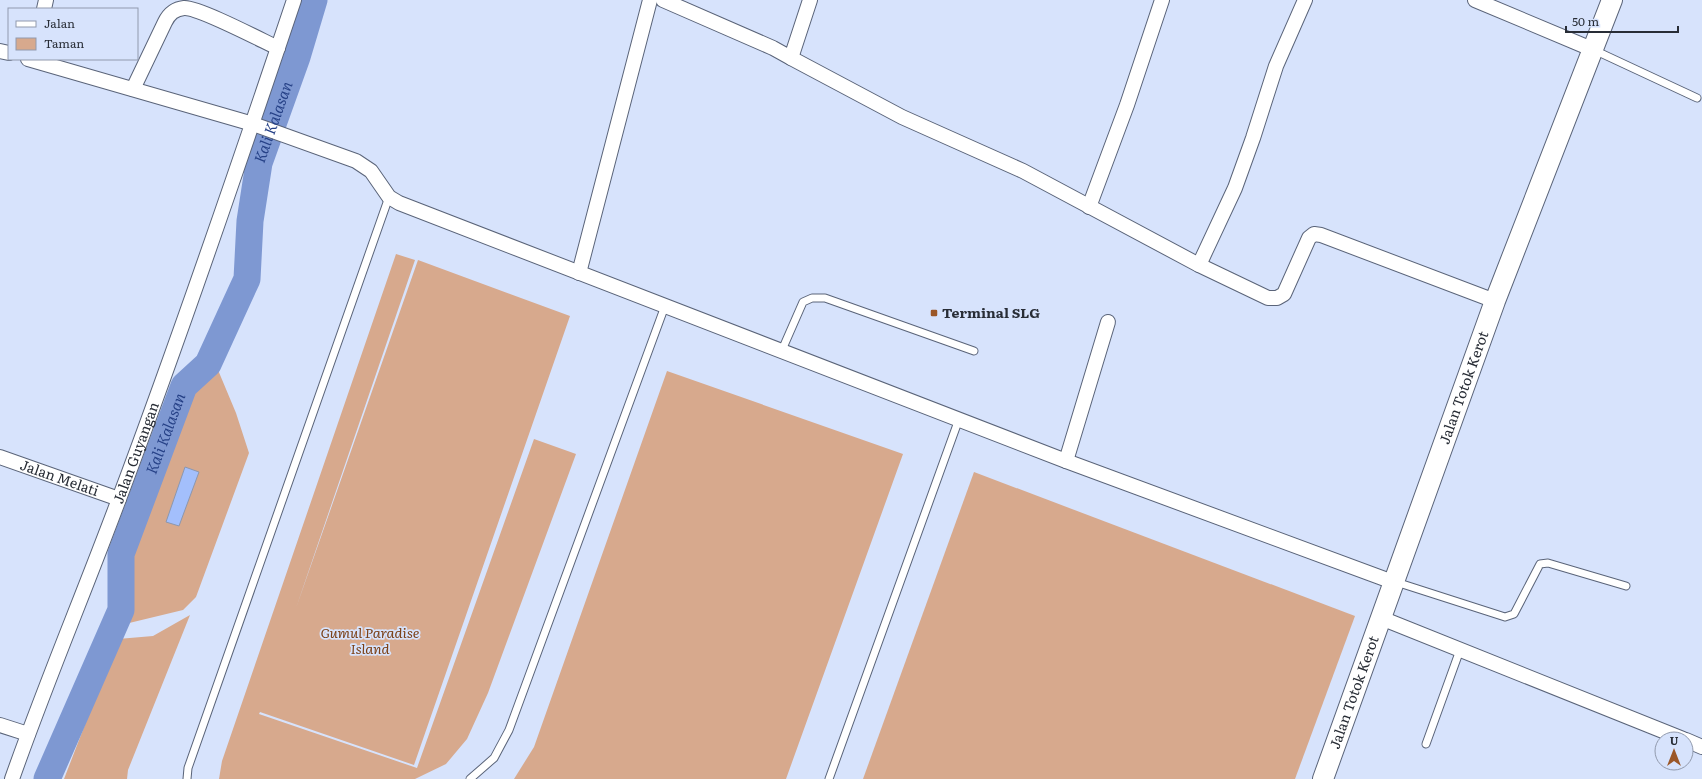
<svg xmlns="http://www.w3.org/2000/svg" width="1702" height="779" font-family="Literata,serif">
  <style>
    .green { fill: #d7a98d }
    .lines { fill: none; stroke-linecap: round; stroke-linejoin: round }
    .river { stroke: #7e98d2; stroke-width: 27 }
    .building { fill: #a3bffc; stroke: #8c97ae }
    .lane-casing { stroke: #5a6479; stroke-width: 9 }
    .street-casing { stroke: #5a6479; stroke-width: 16 }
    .secondary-casing { stroke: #5a6479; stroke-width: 22 }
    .lane { stroke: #fff; stroke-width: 7 }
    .street { stroke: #fff; stroke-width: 14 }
    .secondary { stroke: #fff; stroke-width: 20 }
    .poi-dot { fill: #9b5728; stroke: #d7e3fc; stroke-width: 1.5 }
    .labels { text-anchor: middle; stroke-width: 3.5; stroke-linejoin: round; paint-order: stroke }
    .poi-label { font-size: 14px; font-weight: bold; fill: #282d36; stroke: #d7e3fc; text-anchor: start }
    .street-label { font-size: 14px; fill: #282d36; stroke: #d7e3fc }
    .park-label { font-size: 14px; font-style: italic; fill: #7b4016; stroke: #d7e3fc }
    .water-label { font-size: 15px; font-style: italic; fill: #264187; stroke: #d7e3fc }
  </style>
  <rect width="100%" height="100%" fill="#d7e3fc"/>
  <g class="green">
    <path d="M396,254L415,260L296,608L418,260L570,316L414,765L260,712L259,714L417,768L534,439L576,454L488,693L467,739L446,764L415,779H219L222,761Z"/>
    <path d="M218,370L236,413L249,453L196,597L183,610L125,624L130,594L128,552L191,389L209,371Z"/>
    <path d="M667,371L903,454L786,779H514L534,747Z"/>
    <path d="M974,472L1355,616L1295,779H863Z"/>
    <path d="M190,615L128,770L127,779H64L118,639L153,636Z"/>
  </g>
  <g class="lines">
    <path class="river" id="s1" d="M47,779L121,610V554L184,386L208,364L247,279L250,221L259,163L297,57L314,0"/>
  </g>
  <path class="building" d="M185,467L199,472L179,526L166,522Z"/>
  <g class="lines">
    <defs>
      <g id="lane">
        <path d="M1594,50L1697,98"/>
        <path d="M782,350L803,302L812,298H825L974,351"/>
        <path d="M1396,582L1505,617L1514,614L1540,564L1548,563L1626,586"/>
        <path d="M1426,744L1460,650"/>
        <path d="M187,779L188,768L389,197"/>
        <path d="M470,779L494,758L509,730L665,306"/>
        <path d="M829,779L959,419"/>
      </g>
      <g id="street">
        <path d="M663,0L773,48L791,58L810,0"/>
        <path d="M1475,0L1594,50"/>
        <path d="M44,9L46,0"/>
        <path d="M0,51L9,53"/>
        <path d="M791,58L902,117L1023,171L1199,265L1268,298H1277L1284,294L1309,238L1314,234L1321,235L1495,301"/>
        <path d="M28,59L253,124L356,161L371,171L389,197L399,203L1066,461L1393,582"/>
        <path d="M133,89L165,22C169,14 174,9 184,8C198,7 261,40 278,48"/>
        <path d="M1089,207L1127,105L1162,0"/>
        <path d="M1199,265L1235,188L1253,138L1276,66L1305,0"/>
        <path d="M579,273L650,0"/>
        <path id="s2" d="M0,457L119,499"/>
        <path d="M1066,461L1108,322"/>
        <path d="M1381,618L1683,739"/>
        <path d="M0,725L28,734"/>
        <path d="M1686,740L1702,747"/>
        <path id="s3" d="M12,779C45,685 84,593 119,499C181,334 238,167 294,0"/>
      </g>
      <g id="secondary">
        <path id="s4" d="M1323,779L1495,301L1612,0"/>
      </g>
    </defs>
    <use href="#lane" class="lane-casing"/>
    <use href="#street" class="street-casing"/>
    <use href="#secondary" class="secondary-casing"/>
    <use href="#lane" class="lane"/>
    <use href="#street" class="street"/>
    <use href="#secondary" class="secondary"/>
  </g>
  <rect class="poi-dot" x="930" y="309" width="8" height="8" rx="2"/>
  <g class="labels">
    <g class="poi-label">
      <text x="942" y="318">Terminal SLG</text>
    </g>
    <g class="street-label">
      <text dy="5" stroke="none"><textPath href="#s4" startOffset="416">Jalan Totok Kerot</textPath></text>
      <text dy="5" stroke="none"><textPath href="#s3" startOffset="349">Jalan Guyangan</textPath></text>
      <text dy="5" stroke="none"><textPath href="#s2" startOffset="63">Jalan Melati</textPath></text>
      <text dy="5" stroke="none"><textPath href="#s4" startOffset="92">Jalan Totok Kerot</textPath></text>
    </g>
    <g class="park-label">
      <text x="370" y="638">Gumul Paradise<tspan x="370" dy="16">Island</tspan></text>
    </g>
    <g class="water-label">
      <text dy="5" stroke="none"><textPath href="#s1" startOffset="706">Kali Kalasan</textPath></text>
      <text dy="5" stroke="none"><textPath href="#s1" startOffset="369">Kali Kalasan</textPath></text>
    </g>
  </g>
  <rect x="8" y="8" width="130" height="52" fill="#d7e3fc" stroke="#919aad"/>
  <rect x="16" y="21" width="20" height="6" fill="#ffffff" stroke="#919aad"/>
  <text x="44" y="28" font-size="12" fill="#282d36">Jalan</text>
  <rect x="16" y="38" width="20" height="12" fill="#d7a98d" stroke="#919aad"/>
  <text x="44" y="48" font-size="12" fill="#282d36">Taman</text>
  <g transform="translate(1674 751)"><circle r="19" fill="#d7e3fc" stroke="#919aad"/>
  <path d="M0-3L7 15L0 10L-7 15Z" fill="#9b5728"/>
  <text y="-6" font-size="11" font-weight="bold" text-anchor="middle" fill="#282d36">U</text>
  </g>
  <path d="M1566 26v6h112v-6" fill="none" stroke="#282d36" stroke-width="2"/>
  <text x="1572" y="26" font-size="12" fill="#282d36" stroke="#d7e3fc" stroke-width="3" paint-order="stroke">50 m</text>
</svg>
